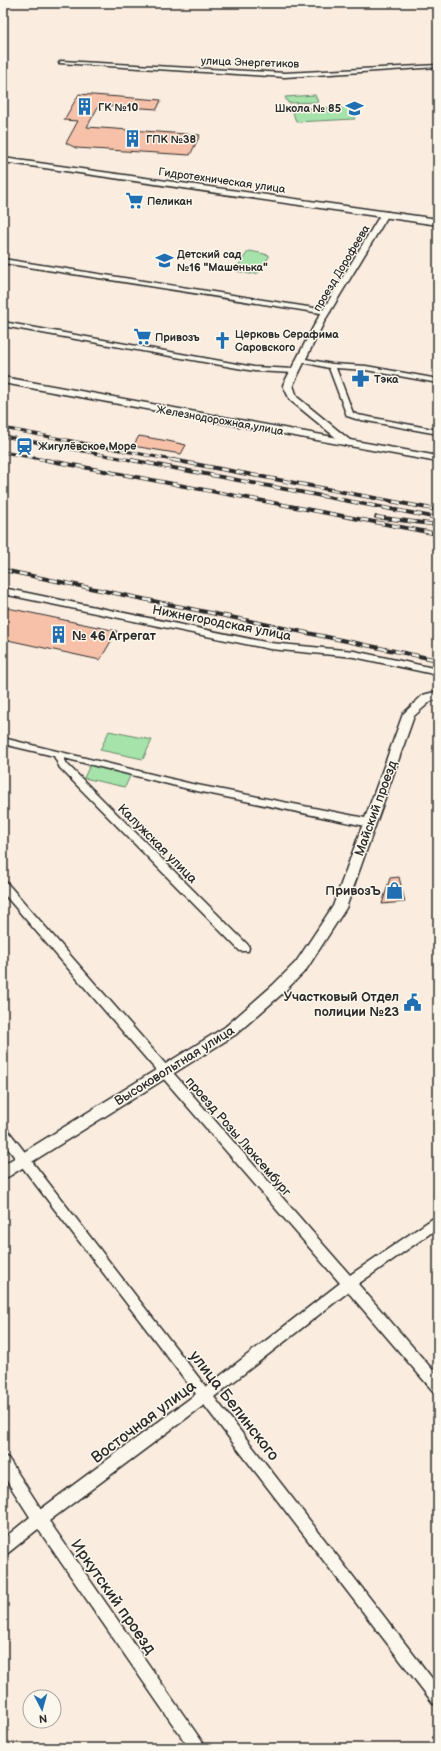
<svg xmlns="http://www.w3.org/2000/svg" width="441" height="1751" font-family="'Balsamiq Sans',sans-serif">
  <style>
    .green { fill: #a5e3ab; stroke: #68876b }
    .building { fill: #f7c1a9; stroke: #2b2b2b }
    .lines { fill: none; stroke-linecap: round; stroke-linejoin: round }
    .minor-casing { stroke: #2b2b2b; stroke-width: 3 }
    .tertiary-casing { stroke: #2b2b2b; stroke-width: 3 }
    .secondary-casing { stroke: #2b2b2b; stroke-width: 3 }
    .minor { fill: #fbf7ec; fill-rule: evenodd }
    .tertiary { fill: #fbf7ec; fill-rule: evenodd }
    .secondary { fill: #fbf7ec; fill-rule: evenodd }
    .rail-far1-casing { stroke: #2b2b2b; stroke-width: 3 }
    .rail-casing { stroke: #2b2b2b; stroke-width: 4 }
    .rail-far1 { stroke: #fbf7ec; stroke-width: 2; stroke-dasharray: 6; stroke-linecap: butt }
    .rail { stroke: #fbf7ec; stroke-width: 2.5; stroke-dasharray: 8; stroke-linecap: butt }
    .labels { text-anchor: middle; stroke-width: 3; stroke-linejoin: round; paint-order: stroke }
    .far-street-label { font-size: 11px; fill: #2b2b2b; stroke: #fbf7ec }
    .far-poi-label { font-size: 11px; font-weight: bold; fill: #2b2b2b; stroke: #fbf7ec; text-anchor: start }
    .street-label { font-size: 13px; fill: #2b2b2b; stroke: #fbf7ec }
    .poi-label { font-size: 13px; font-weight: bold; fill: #2b2b2b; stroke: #fbf7ec; text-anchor: end }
    .near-street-label { font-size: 16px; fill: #2b2b2b; stroke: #fbf7ec }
  </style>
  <rect width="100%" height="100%" fill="#faecdf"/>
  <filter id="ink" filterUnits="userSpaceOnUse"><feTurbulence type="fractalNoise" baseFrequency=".025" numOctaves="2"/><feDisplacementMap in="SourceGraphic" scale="8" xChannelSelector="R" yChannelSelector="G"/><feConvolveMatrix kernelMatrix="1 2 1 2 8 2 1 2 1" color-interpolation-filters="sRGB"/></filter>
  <g filter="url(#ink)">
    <g class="green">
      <path d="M315,95L318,102L288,103L285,97Z"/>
      <path d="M349,107L355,119L296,122L292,109Z"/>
      <path d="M250,251L269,255V257L258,273L250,274L237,271L236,269L247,253Z"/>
      <path d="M109,731L152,740L143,759L100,750Z"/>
      <path d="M90,765L131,774L125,787L84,778Z"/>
    </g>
    <g class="building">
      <path d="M79,94L161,100L157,109L99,105L87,127L200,135L190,155L76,148L66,143L78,121L64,120Z"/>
      <path d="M139,436L168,441L186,445L181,454L133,446Z"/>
      <path d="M3,607L88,625L117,631L100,660L3,639Z"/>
      <path d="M399,877L405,902L382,904L390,878Z"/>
    </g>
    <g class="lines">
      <defs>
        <g id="minor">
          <path d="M61,61L285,73L438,65V67L285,77L59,63Z"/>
          <path d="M3,259L327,310L330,312L327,314L3,263Z"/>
          <path d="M3,322L254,367L294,369L297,371L294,373L254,371L3,326Z"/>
          <path d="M300,358L332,364L366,366L438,379V383L366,370L336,368L353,413L358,415L438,430V434L356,419L347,416L329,368L298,361L297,360Z"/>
          <path d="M3,588L270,643L354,651L438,669V675L354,657L270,649L3,594Z"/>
          <path d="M3,738L192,784L370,819L375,823L370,827L192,790L64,758L67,764L248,945L249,948L248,951H240L60,768L54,756L3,744Z"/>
          <path d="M3,882L7,883L350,1275L438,1215V1228L358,1284L438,1376V1393L433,1391L348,1292L214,1397L438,1686V1706L433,1703L204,1405L49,1521L203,1743L206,1748H189L38,1529L8,1553L3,1555V1539L30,1517L3,1475V1456L8,1458L41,1509L196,1394L3,1142V1128L7,1129L206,1387L340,1283L3,893Z"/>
        </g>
        <g id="tertiary">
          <path d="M382,212H388L389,214L325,320L293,385L297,397L351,441L353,443L348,446L345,445L290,400L283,385L317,320Z"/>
          <path d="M438,691V699L431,701L414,716L346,908L306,970L283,993L235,1035L3,1180V1165L225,1027L273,985L296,962L333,906L403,714L423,695Z"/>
        </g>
        <g id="secondary">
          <path d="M3,158L438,219V225L3,162Z"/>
          <path d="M3,377L438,456V462L3,383Z"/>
        </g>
      </defs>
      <use href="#minor" class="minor-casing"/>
      <use href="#tertiary" class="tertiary-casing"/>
      <use href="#secondary" class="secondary-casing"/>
      <use href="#minor" class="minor"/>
      <use href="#tertiary" class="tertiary"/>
      <use href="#secondary" class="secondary"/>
      <defs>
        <g id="rail-far1">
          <path d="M3,428L178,461"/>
          <path d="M3,436L136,461"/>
          <path d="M3,452L51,461"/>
        </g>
        <g id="rail">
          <path d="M46,460L438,534"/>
          <path d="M131,460L438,518"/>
          <path d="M173,460L438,510"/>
          <path d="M376,517L438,525"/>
          <path d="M3,570L438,660"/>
        </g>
      </defs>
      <use href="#rail-far1" class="rail-far1-casing"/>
      <use href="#rail" class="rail-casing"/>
      <use href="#rail-far1" class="rail-far1"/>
      <use href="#rail" class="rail"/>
    </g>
  </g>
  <defs>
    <symbol id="building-bare" viewBox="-9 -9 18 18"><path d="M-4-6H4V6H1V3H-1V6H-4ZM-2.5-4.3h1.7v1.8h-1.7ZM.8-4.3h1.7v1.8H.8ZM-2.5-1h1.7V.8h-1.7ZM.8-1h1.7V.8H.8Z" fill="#1f6fb2" stroke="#fbf7ec" stroke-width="2.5" paint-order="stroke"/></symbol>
    <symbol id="school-bare" viewBox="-9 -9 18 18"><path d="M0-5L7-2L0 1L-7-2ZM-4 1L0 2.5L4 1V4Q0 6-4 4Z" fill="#1f6fb2" stroke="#fbf7ec" stroke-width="2.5" paint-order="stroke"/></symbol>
    <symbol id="supermarket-bare" viewBox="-9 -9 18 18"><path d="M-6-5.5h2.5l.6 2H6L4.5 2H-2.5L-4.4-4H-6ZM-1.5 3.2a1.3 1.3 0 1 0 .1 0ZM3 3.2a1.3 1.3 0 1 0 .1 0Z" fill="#1f6fb2" stroke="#fbf7ec" stroke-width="2.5" paint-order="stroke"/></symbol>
    <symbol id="church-bare" viewBox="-9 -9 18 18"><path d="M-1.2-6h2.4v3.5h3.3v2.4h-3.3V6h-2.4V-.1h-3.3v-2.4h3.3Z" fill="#1f6fb2" stroke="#fbf7ec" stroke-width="2.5" paint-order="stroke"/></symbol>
    <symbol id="pharmacy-bare" viewBox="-9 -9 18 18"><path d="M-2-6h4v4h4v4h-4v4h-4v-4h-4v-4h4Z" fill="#1f6fb2" stroke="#fbf7ec" stroke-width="2.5" paint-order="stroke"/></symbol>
    <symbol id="station-bare" viewBox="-9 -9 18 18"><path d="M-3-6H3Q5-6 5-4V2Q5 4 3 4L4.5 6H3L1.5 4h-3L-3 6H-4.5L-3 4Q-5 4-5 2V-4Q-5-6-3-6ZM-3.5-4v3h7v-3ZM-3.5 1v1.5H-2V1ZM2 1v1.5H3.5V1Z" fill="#1f6fb2" stroke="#fbf7ec" stroke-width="2.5" paint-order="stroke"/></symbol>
    <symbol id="shop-bare" viewBox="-9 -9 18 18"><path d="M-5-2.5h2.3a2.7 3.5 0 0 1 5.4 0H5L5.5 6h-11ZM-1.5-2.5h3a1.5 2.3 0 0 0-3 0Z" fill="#1f6fb2" stroke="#fbf7ec" stroke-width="2.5" paint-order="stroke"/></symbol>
    <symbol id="civic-bare" viewBox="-9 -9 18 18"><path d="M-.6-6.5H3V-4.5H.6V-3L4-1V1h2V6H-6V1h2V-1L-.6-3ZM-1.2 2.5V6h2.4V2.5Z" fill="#1f6fb2" stroke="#fbf7ec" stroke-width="2.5" paint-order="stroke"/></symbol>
  </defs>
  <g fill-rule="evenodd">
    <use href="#building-bare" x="72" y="94" width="25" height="25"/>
    <use href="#school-bare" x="342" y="96" width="25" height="25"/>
    <use href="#building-bare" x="120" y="126" width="25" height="25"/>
    <use href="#supermarket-bare" x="122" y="188" width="25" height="25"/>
    <use href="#school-bare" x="152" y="248" width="25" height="25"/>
    <use href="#supermarket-bare" x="130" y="324" width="25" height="25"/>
    <use href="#church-bare" x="210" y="328" width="25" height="25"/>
    <use href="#pharmacy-bare" x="348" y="366" width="25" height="25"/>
    <use href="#station-bare" x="12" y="434" width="25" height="25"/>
    <use href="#building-bare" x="46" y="622" width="25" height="25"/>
    <use href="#shop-bare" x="382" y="878" width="25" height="25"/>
    <use href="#civic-bare" x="400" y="990" width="25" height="25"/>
  </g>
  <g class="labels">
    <g class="far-street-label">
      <text transform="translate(250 62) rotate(2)" y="4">улица Энергетиков</text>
      <text transform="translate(222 180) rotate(8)" y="4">Гидротехническая улица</text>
      <text transform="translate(341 268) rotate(-59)" y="4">проезд Дорофеева</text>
      <text transform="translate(220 420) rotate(10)" y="4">Железнодорожная улица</text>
    </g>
    <g class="far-poi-label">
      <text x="98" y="111">ГК №10</text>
      <text x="341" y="112" text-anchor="end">Школа № 85</text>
      <text x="146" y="143">ГПК №38</text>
      <text x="147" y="205">Пеликан</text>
      <text x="177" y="258">Детский сад<tspan x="177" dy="13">№16 "Машенька"</tspan></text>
      <text x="235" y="338">Церковь Серафима<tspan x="235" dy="13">Саровского</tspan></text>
      <text x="155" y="341">Привозъ</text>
      <text x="374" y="383">Тэка</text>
      <text x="38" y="450">Жигулёвское Море</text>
    </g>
    <g class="street-label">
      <text transform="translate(222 622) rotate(11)" y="5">Нижнегородская улица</text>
      <text transform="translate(375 808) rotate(-70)" y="5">Майский проезд</text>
      <text transform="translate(158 843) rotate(45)" y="5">Калужская улица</text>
      <text transform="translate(174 1065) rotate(-32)" y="5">Высоковольтная улица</text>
      <text transform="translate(239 1136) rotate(49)" y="5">проезд Розы Люксембург</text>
    </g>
    <g class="poi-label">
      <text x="72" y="640" text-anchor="start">№ 46 Агрегат</text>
      <text x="381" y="895">ПривозЪ</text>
      <text x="399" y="1001">Участковый Отдел<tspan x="399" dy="15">полиции №23</tspan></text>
    </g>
    <g class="near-street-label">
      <text transform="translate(235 1405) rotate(52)" y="6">улица Белинского</text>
      <text transform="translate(143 1421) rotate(-37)" y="6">Восточная улица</text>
      <text transform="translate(114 1596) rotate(55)" y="6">Иркутский проезд</text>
    </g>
  </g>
  <rect width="441" height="1751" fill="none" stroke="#fbf7ec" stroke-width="16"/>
  <rect x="8" y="8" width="425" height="1735" fill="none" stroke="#2b2b2b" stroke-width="1.5" filter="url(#ink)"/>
  <g transform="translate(42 1709) rotate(174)"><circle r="19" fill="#fbf7ec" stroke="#a8a59f"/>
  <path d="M0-3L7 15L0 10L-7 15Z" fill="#1f6fb2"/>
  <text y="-6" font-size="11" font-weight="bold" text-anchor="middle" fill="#2b2b2b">N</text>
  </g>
</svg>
